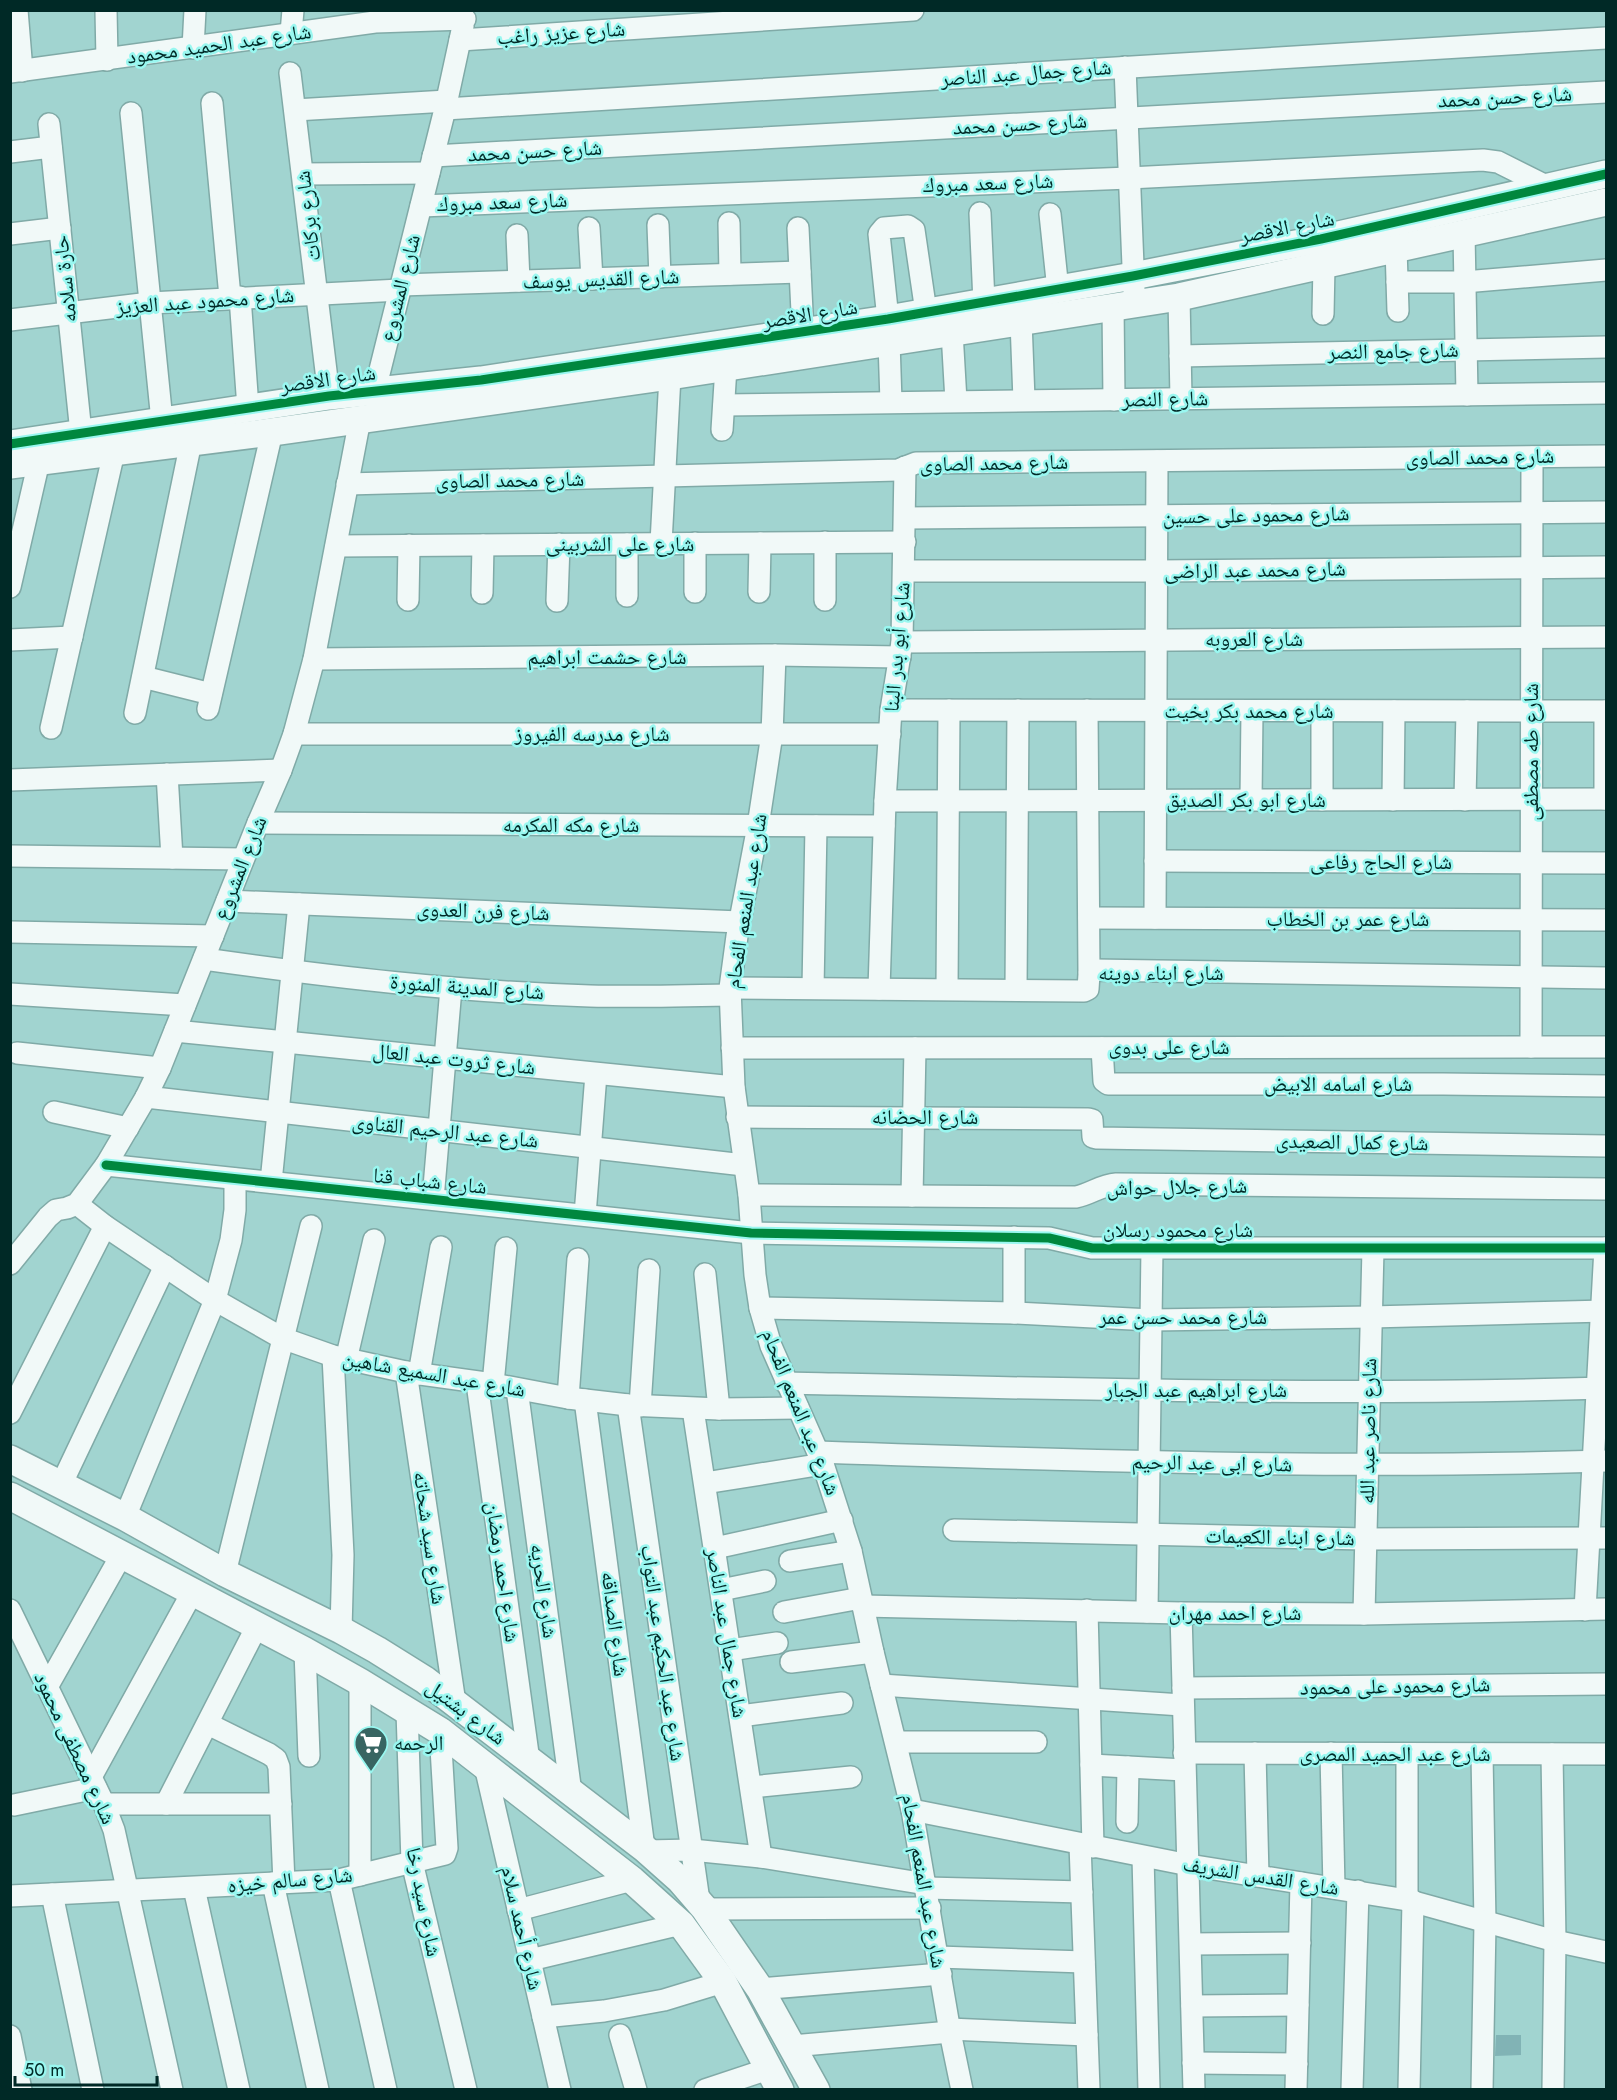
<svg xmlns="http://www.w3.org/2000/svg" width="1617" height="2100" font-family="Jost,'Noto Naskh Arabic',sans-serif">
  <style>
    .building { fill: #81b3b5 }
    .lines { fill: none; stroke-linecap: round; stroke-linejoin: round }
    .minor-casing { stroke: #80aaa7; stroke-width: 24 }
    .tertiary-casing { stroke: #80aaa7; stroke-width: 30 }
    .minor { stroke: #f1f9f8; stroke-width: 21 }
    .tertiary { stroke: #f1f9f8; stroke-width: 27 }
    .cycleway-casing { stroke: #99f7f0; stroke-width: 13 }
    .cycleway { stroke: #00873e; stroke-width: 9 }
    .labels { text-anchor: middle; stroke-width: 5; stroke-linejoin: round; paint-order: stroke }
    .street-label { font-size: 21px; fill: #002926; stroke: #99f7f0 }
    .poi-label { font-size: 21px; fill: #002926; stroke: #99f7f0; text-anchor: start }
  </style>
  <rect width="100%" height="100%" fill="#a1d4d0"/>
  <path class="building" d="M1496,2035H1521V2055L1495,2056Z"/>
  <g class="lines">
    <defs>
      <g id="minor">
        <path d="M17,10L22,71"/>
        <path d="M106,10L107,60"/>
        <path d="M291,33L293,10"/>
        <path d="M460,40L913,10"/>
        <path d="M193,48L195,10"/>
        <path d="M1125,67L1134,291"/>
        <path d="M10,72L375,22L465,19"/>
        <path d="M290,73L329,396"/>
        <path d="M212,103L230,297"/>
        <path d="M445,109L1606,38"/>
        <path d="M295,110L447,101"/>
        <path d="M131,113L162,421"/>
        <path d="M49,124L81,433"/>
        <path d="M10,152L51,147"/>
        <path d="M433,156L1606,92"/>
        <path d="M303,174L429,173"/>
        <path d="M421,206L1129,178L1483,160L1498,162L1548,187"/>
        <path d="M980,213L984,302"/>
        <path d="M1050,214L1058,290"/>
        <path d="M729,223L730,274"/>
        <path d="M658,225L660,277"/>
        <path d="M589,228L592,279"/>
        <path d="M798,228L803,333"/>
        <path d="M1464,233L1467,395"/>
        <path d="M10,234L60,228"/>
        <path d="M517,235L519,281"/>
        <path d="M1396,248L1398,311"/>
        <path d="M1397,282H1464L1606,270"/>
        <path d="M401,285L800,272"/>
        <path d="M240,297L248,408"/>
        <path d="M1179,297L1181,399"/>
        <path d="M1113,306L1114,400"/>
        <path d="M1323,314L1324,265"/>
        <path d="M888,319L879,234L884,228L908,226L914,230L926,312"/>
        <path d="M10,320L150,303L400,290"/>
        <path d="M1021,321L1024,400"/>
        <path d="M952,332L956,401"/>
        <path d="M889,342L891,402"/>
        <path d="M1180,356L1606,347"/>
        <path d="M375,390L445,109L463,26"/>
        <path d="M724,405L1606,393"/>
        <path d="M722,430L726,367"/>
        <path d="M347,484L898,470L916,463L1606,456"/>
        <path d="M905,518L1606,512"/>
        <path d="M661,543L670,376"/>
        <path d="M627,544V596"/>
        <path d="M336,546L905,542"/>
        <path d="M904,571H1157L1606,567"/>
        <path d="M10,587L39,461"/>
        <path d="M695,592V543"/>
        <path d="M759,592L760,543"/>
        <path d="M482,593L483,545"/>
        <path d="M408,600L409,545"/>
        <path d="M825,600V542"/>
        <path d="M557,601L559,544"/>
        <path d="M10,640L72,637"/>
        <path d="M902,642L1606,637"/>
        <path d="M775,655L772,734L758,826L737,936L730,988L734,1087L749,1195L755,1275L760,1308L771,1346L823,1464L851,1551L873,1652L912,1810L950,2032L962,2090"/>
        <path d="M314,659L775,655L900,657"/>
        <path d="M143,677L211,694"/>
        <path d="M208,709L272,432"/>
        <path d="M891,710L1606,711"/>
        <path d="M1087,710L1089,972"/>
        <path d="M1605,711V799"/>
        <path d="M135,713L191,442"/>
        <path d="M51,728L114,452"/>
        <path d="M294,734H890"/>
        <path d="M167,774L172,858"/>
        <path d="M10,780L281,770"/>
        <path d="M1251,800L1252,711"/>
        <path d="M1322,800V711"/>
        <path d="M1393,800L1394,711"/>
        <path d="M1465,800L1467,711"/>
        <path d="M885,801L1606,799"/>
        <path d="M258,823L884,826"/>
        <path d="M10,856L243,859"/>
        <path d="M1155,861L1606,863"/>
        <path d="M227,901L740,922"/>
        <path d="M1089,918L1606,920"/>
        <path d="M1155,918L1157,461"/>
        <path d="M10,932L213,936"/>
        <path d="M204,959C332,977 460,992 590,996C637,997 684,996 731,995"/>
        <path d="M730,988L1084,991L1088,989L1089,974L1093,970L1606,978"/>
        <path d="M813,988L816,826"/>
        <path d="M879,989L885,801L891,710L902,642L905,467"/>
        <path d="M947,989L949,710"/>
        <path d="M1016,990L1018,710"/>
        <path d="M10,994L185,1005"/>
        <path d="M175,1031L734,1087"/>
        <path d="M1531,1047L1532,457"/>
        <path d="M732,1048L1606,1047"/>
        <path d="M1102,1048L1104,1081L1108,1084H1443L1606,1086"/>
        <path d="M17,1053L160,1068"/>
        <path d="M146,1097L744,1165"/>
        <path d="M54,1112L128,1128"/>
        <path d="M737,1117L1088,1119L1092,1120L1093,1137L1097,1138L1606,1146"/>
        <path d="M106,1165L751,1233L1049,1238L1092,1248H1606"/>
        <path d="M271,1182L299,904"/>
        <path d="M749,1195L1076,1197C1091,1194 1101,1185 1116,1184L1606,1189"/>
        <path d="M912,1196L915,1048"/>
        <path d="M433,1199L451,988"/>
        <path d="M77,1204L105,1226L215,1300L282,1338L333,1356L406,1372L493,1384L568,1398L628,1405L719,1409L798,1408"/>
        <path d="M585,1215L596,1074"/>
        <path d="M10,1264L48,1217L56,1210L67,1208L77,1204L106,1165L146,1097L160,1068L258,823L281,770L294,734L314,659L360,419"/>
        <path d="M705,1274L719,1409"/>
        <path d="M760,1308L1014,1313L1151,1320L1371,1317L1606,1311"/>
        <path d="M1014,1313V1237"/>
        <path d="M333,1356L343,1555L341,1630"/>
        <path d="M346,1360L374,1240"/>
        <path d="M406,1372L455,1703"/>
        <path d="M419,1374L441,1247"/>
        <path d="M477,1383L529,1761"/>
        <path d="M786,1383C1059,1389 1333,1396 1606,1388"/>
        <path d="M493,1384L506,1248"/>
        <path d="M517,1389L571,1793"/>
        <path d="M568,1398L578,1259"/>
        <path d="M585,1400L644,1848"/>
        <path d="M628,1405L699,1901"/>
        <path d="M640,1406L649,1270"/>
        <path d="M693,1409L761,1857"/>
        <path d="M10,1413L105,1226"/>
        <path d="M818,1452C1081,1461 1344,1469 1606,1461"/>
        <path d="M705,1483L823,1464"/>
        <path d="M61,1485L165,1266"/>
        <path d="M125,1517L215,1300L231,1240L235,1210V1179"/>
        <path d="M954,1530L1366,1539L1606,1538"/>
        <path d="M715,1548L842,1520"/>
        <path d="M790,1561L851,1551"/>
        <path d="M225,1573L311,1226"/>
        <path d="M721,1590L765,1581"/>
        <path d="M863,1606L1181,1613L1364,1614L1606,1609"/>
        <path d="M10,1610L104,1804L114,1830L172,2090"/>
        <path d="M1087,1610L1093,1847"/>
        <path d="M1585,1610L1605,1248"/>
        <path d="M784,1612L861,1598"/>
        <path d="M1147,1612L1152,1248"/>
        <path d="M1181,1613C1185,1772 1190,1931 1194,2090"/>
        <path d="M1364,1614L1373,1249"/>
        <path d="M730,1650L777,1643"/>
        <path d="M305,1651L309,1756"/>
        <path d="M791,1662L873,1652"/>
        <path d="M881,1685L1182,1705"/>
        <path d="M47,1687L122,1554"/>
        <path d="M1183,1688L1606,1684"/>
        <path d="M407,1711L412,1862L466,2090"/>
        <path d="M740,1716L842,1703"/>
        <path d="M208,1724L269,1754L276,1759L279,1767L284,1883"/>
        <path d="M896,1742H1036"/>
        <path d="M1184,1753L1606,1754"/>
        <path d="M1255,1753L1258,1876"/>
        <path d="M1331,1753L1334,1888"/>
        <path d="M1407,1754V1900"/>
        <path d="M1482,1754L1485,1923L1482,2090"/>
        <path d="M1552,1754L1555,1941L1553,2090"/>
        <path d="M1091,1765L1184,1770"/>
        <path d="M485,1766L560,2090"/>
        <path d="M91,1777L193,1591"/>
        <path d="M751,1787L851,1777"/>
        <path d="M104,1804H281"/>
        <path d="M166,1804L257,1626"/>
        <path d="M14,1805L96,1788"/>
        <path d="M912,1810L1189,1865L1407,1900L1555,1941L1606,1952"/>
        <path d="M1127,1822L1128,1767"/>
        <path d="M1080,1844L1089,2090"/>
        <path d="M647,1851L692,1850L761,1857L926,1884"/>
        <path d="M1143,1857L1149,2090"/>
        <path d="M360,1875V1682"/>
        <path d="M339,1880L386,2090"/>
        <path d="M273,1883L318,2090"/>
        <path d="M194,1888L239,2090"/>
        <path d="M926,1888L1082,1892"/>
        <path d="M52,1894L93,2090"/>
        <path d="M10,1896L339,1880L445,1854L447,1848L440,1731"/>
        <path d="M705,1909L930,1908"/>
        <path d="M518,1910L632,1880"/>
        <path d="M1191,1944L1300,1943"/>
        <path d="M938,1957L1084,1962"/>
        <path d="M530,1960L681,1924"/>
        <path d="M760,1989L941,1974"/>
        <path d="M1192,2006L1298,2005"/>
        <path d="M543,2017L604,2011L664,2000L723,1982"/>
        <path d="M949,2029L1087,2035"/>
        <path d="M620,2035L636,2090"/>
        <path d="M10,2036L21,2090"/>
        <path d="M792,2046L950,2032"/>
        <path d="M1193,2063L1297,2064"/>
        <path d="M705,2090L768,2069"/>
        <path d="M1296,2090L1301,1883"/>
        <path d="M1352,2090L1358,1891"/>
        <path d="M1409,2090L1413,1901"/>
      </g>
      <g id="tertiary">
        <path d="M10,444L329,396L481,380L888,319L1133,276L1321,239L1606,174"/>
        <path d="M10,465L272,432L670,376L1179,297L1606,202"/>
        <path d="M10,1459L125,1517L225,1573L341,1630L377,1650L425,1680L644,1848L680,1880L705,1909L760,1989L816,2090"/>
        <path d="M10,1496L305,1651L360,1682L440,1731L485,1766L632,1880L681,1924L723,1982L780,2090"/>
      </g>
    </defs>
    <use href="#minor" class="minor-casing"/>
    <use href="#tertiary" class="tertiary-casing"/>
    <use href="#minor" class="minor"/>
    <use href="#tertiary" class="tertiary"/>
    <defs>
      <g id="cycleway">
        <path d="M10,444L329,396L481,380L888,319L1133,276L1321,239L1606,174"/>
        <path d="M106,1165L751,1233L1049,1238L1092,1248H1606"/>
      </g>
    </defs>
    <use href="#cycleway" class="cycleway-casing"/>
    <use href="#cycleway" class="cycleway"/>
  </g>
  <defs>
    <symbol id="supermarket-pin" viewBox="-11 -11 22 30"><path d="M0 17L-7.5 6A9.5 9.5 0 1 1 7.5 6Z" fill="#386562" stroke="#99f7f0"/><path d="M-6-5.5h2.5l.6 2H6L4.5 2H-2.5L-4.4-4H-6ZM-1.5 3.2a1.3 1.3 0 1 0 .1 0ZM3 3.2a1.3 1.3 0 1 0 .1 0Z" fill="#fff"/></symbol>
  </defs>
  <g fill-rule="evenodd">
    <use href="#supermarket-pin" x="352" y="1724" width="38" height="52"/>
  </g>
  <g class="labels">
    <g class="street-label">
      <text transform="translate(561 33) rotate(-4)" y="7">شارع عزيز راغب</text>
      <text transform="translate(219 44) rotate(-8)" y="7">شارع عبد الحميد محمود</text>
      <text transform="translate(1026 73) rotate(-4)" y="7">شارع جمال عبد الناصر</text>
      <text transform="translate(1505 97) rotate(-3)" y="7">شارع حسن محمد</text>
      <text transform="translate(1020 124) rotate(-3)" y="7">شارع حسن محمد</text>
      <text transform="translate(535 151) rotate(-3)" y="7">شارع حسن محمد</text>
      <text transform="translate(988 183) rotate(-2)" y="7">شارع سعد مبروك</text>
      <text transform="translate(502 202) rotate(-2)" y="7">شارع سعد مبروك</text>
      <text transform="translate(308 216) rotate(-97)" y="7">شارع بركات</text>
      <text transform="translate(1287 227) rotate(-11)" y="7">شارع الاقصر</text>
      <text transform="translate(65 279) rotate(-96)" y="7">حارة سلامه</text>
      <text transform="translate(601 279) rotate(-2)" y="7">شارع القديس يوسف</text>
      <text transform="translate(400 288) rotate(-76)" y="7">شارع المشروع</text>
      <text transform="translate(205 301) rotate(-4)" y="7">شارع محمود عبد العزيز</text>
      <text transform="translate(810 314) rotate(-9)" y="7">شارع الاقصر</text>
      <text transform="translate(1393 351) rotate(-1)" y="7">شارع جامع النصر</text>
      <text transform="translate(328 379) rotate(-8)" y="7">شارع الاقصر</text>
      <text transform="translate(1165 399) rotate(-1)" y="7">شارع النصر</text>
      <text transform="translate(1480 457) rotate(-1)" y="7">شارع محمد الصاوى</text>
      <text transform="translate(994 463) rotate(-1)" y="7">شارع محمد الصاوى</text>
      <text transform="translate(510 480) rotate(-1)" y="7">شارع محمد الصاوى</text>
      <text transform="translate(1256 515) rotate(-1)" y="7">شارع محمود على حسين</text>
      <text x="620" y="551">شارع على الشربينى</text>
      <text transform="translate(1255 570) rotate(-1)" y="7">شارع محمد عبد الراضى</text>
      <text x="1254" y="646">شارع العروبه</text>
      <text transform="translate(897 647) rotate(-85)" y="7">شارع أبو بدر البنا</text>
      <text x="607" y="664">شارع حشمت ابراهيم</text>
      <text x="1249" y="718">شارع محمد بكر بخيت</text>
      <text x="592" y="741">شارع مدرسه الفيروز</text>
      <text transform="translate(1531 752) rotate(-90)" y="7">شارع طه مصطفى</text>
      <text x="1246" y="807">شارع ابو بكر الصديق</text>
      <text x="571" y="832">شارع مكه المكرمه</text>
      <text x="1381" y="869">شارع الحاج رفاعى</text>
      <text transform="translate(240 868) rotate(-68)" y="7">شارع المشروع</text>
      <text transform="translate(746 901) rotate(-81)" y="7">شارع عبد المنعم الفحام</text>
      <text transform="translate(483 911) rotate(2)" y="7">شارع فرن العدوى</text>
      <text x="1348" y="926">شارع عمر بن الخطاب</text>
      <text x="1161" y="980">شارع ابناء دوينه</text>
      <text transform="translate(467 987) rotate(4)" y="7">شارع المدينة المنورة</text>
      <text x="1169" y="1054">شارع على بدوى</text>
      <text transform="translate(454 1059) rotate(6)" y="7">شارع ثروت عبد العال</text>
      <text x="1338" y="1091">شارع اسامه الابيض</text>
      <text x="925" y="1124">شارع الحضانه</text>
      <text transform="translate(445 1131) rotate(6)" y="7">شارع عبد الرحيم القناوى</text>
      <text transform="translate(1352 1142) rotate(1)" y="7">شارع كمال الصعيدى</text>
      <text transform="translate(430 1181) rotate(6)" y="7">شارع شباب قنا</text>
      <text transform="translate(1177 1187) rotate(-1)" y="7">شارع جلال حواش</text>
      <text x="1178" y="1237">شارع محمود رسلان</text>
      <text x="1183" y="1324">شارع محمد حسن عمر</text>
      <text transform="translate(434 1374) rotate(10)" y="7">شارع عبد السميع شاهين</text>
      <text x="1196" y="1397">شارع ابراهيم عبد الجبار</text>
      <text transform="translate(801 1412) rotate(68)" y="7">شارع عبد المنعم الفحام</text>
      <text transform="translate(1368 1431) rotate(-89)" y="7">شارع ناصر عبد الله</text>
      <text transform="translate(1212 1463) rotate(1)" y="7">شارع ابى عبد الرحيم</text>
      <text transform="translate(1280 1537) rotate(1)" y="7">شارع ابناء الكعيمات</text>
      <text transform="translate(430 1538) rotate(82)" y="7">شارع سيد شحاته</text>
      <text transform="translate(503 1572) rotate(82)" y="7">شارع احمد رمضان</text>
      <text transform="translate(544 1591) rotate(82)" y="7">شارع الحريه</text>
      <text x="1235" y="1620">شارع احمد مهران</text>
      <text transform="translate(615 1624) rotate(83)" y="7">شارع الصداقه</text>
      <text transform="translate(727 1633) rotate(81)" y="7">شارع جمال عبد الناصر</text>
      <text transform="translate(663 1653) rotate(82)" y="7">شارع عبد الحكيم عبد التواب</text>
      <text transform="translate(1395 1686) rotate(-1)" y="7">شارع محمود على محمود</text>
      <text transform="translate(466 1712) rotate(37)" y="7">شارع بشتيل</text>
      <text transform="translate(75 1748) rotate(65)" y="7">شارع مصطفى محمود</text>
      <text x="1395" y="1761">شارع عبد الحميد المصرى</text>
      <text transform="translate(1261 1876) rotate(9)" y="7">شارع القدس الشريف</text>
      <text transform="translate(290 1880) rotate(-5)" y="7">شارع سالم خيزه</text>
      <text transform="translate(924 1881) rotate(80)" y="7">شارع عبد المنعم الفحام</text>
      <text transform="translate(424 1902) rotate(79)" y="7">شارع سيد رخا</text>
      <text transform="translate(522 1928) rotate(77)" y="7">شارع أحمد سلام</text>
    </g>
    <g class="poi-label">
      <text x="394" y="1750">الرحمه</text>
    </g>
  </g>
  <rect width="1617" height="2100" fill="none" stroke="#002926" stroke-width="24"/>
  <path d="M15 2076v9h142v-9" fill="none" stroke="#002926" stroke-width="3"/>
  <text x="24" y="2076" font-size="18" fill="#002926" stroke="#99f7f0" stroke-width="4.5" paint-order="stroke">50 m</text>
</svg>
